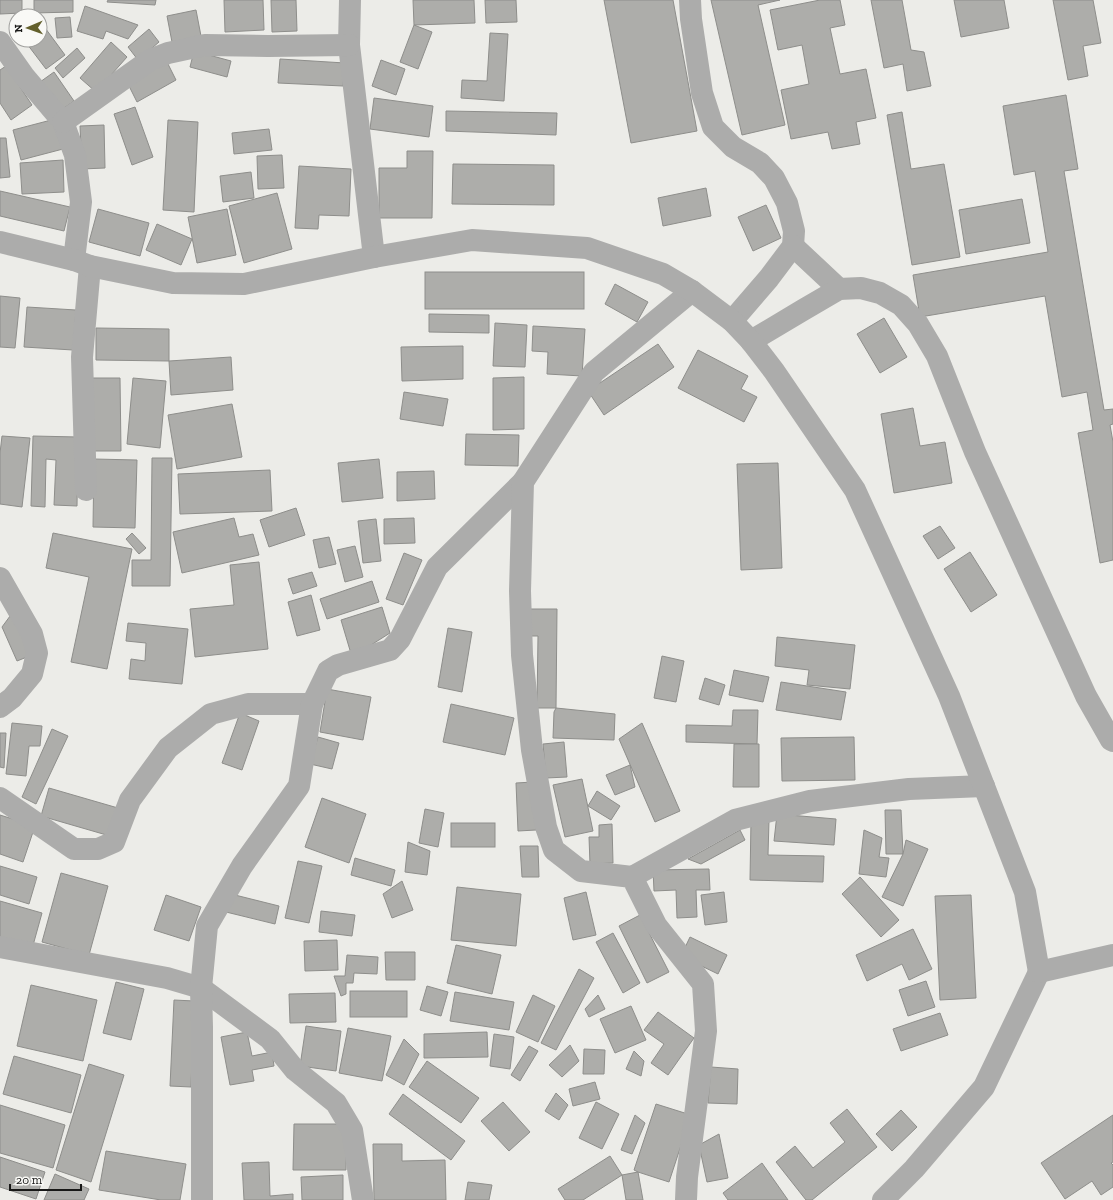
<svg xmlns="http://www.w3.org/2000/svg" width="1113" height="1200" font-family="'Zilla Slab',serif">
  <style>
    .building { fill: #adadaa; stroke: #8e8e8b }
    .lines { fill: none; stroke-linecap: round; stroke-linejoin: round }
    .minor { stroke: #acacab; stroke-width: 22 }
    .tertiary { stroke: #acacab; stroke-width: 22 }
  </style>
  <rect width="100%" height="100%" fill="#ecece8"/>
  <g class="building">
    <path d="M0,0H22V13L0,14Z"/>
    <path d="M34,0H73V12L34,13Z"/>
    <path d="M108,0H156L155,5L107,2Z"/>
    <path d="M224,0H263L264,30L225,32Z"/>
    <path d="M271,0H296L297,31L272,32Z"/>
    <path d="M413,0H474L475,23L414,25Z"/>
    <path d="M485,0H516L517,22L486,23Z"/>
    <path d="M604,0H673L697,131L631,143Z"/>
    <path d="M711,0H780L758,5L785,125L742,135Z"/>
    <path d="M820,0H840L845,25L830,28L840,74L866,69L876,118L856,122L860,144L832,149L828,132L791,139L781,90L809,84L802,45L778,50L770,10Z"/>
    <path d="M871,0H902L911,50L924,52L931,86L907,91L903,64L884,68Z"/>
    <path d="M954,0H1004L1009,28L961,37Z"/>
    <path d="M1053,0H1093L1101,43L1083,46L1088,76L1068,80Z"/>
    <path d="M85,6L138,25L128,39L106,31L103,39L77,31Z"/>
    <path d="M196,10L201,36L172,42L167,16Z"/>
    <path d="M70,17L72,37L57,38L55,18Z"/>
    <path d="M40,21L65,55L46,69L24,40H40Z"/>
    <path d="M414,25L432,32L418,69L400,62Z"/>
    <path d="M149,29L159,42L138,60L128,47Z"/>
    <path d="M490,33L508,34L504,101L461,98L462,80L487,81Z"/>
    <path d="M111,42L127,57L96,92L80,78Z"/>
    <path d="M77,48L85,58L63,78L55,68Z"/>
    <path d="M194,51L231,61L227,77L190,67Z"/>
    <path d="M280,59L345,63L343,86L278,83Z"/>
    <path d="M381,60L405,69L396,95L372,86Z"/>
    <path d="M167,62L176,80L137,102L128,84Z"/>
    <path d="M6,66L32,105L11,120L0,103V70Z"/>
    <path d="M54,72L74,101L60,111L40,82Z"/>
    <path d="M1066,95L1078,169L1064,171L1104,410L1113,409V424L1110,425L1113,442V560L1100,563L1078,433L1093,430L1087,392L1062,397L1045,296L920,317L913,275L1048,252L1035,171L1014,175L1003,106Z"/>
    <path d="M374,98L433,106L429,137L370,129Z"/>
    <path d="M135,107L153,157L132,165L114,114Z"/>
    <path d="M446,111L557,113L556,135L446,131Z"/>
    <path d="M902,112L911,169L944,164L960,257L912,265L887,115Z"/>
    <path d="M55,119L63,149L21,160L13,130Z"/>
    <path d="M168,120L198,122L194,212L163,210Z"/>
    <path d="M104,125L105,168L82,169L80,126Z"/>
    <path d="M269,129L272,150L234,154L232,133Z"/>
    <path d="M0,138H6L10,177L0,178Z"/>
    <path d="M407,151H433L432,218H379V168H407Z"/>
    <path d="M282,155L284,188L258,189L257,156Z"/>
    <path d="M63,160L64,192L22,194L20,163Z"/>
    <path d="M453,164L554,165V205L452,204Z"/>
    <path d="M299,166L351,169L349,216L319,215L318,229L295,228Z"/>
    <path d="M251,172L254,198L223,202L220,176Z"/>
    <path d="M706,188L711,216L663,226L658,198Z"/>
    <path d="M0,191L70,207L64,231L0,216Z"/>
    <path d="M277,193L292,249L244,263L229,206Z"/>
    <path d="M1022,199L1030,243L966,254L959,210Z"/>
    <path d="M766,205L781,238L753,251L738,217Z"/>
    <path d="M98,209L149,223L140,256L89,242Z"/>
    <path d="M227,209L236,255L197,263L188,217Z"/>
    <path d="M157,224L192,239L181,265L146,250Z"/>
    <rect x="425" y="272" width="159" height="37"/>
    <path d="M615,284L648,302L637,322L605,304Z"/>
    <path d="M0,296L20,298L15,348L0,347Z"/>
    <path d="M27,307L76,310L73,350L24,347Z"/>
    <path d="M429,314L489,315V333L429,332Z"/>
    <path d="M884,318L907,357L880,373L857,334Z"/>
    <path d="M495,323L527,325L525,367L493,366Z"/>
    <path d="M533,326L585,329L582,376L547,374L548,352L532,351Z"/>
    <path d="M96,328L169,329V361L96,360Z"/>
    <path d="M658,344L674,367L604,415L588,391Z"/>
    <path d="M463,346V379L402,381L401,347Z"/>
    <path d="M698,350L748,376L741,389L757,397L744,422L678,388Z"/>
    <path d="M231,357L233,390L171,395L169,361Z"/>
    <path d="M524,377V429L493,430V378Z"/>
    <path d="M91,378H120L121,451H92Z"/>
    <path d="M133,378L166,381L160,448L127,444Z"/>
    <path d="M404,392L448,399L443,426L400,419Z"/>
    <path d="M232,404L242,457L177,469L168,415Z"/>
    <path d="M913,408L920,446L945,442L952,483L894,493L881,414Z"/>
    <path d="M466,434L519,435L518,466L465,465Z"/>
    <path d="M2,436L30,438L22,507L0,504V453Z"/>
    <path d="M33,436L78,437L77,506L54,505L56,460L46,459L45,507L31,506Z"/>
    <path d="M152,458H172L170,586H132V560H151Z"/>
    <path d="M94,459L137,460L135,528L93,527Z"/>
    <path d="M379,459L383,498L342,502L338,463Z"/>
    <path d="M778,463L782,568L741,570L737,464Z"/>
    <path d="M270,470L272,511L180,514L178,474Z"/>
    <path d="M434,471L435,499L397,501V472Z"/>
    <path d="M296,508L305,535L269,547L260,520Z"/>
    <path d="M234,518L239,537L253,534L259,555L182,573L173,532Z"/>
    <path d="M414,518L415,543L384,544V519Z"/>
    <path d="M376,519L381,561L363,563L358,521Z"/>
    <path d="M940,526L955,548L938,559L923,536Z"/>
    <path d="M53,533L132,549L107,669L71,662L89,577L46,568Z"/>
    <path d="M132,533L146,548L139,554L126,539Z"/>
    <path d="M329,537L336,564L319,568L313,540Z"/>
    <path d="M355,546L363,577L345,582L337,550Z"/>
    <path d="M970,552L997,595L971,612L944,569Z"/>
    <path d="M404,553L422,560L403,605L386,599Z"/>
    <path d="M259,562L268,649L195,657L190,609L234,605L230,565Z"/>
    <path d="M312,572L317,586L293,594L288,579Z"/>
    <path d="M372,581L379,602L327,619L320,599Z"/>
    <path d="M311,595L320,630L297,636L288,602Z"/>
    <path d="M382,607L390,633L352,657L341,620Z"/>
    <path d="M527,609H557L556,708H537L538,636H526Z"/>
    <path d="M13,612L32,655L17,661L2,627Z"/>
    <path d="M128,623L188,629L182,684L129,679L131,659L145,661L146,643L126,641Z"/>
    <path d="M448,628L472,632L462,692L438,687Z"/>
    <path d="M777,637L855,645L850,689L807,685L809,670L775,666Z"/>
    <path d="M662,656L684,661L676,702L654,698Z"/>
    <path d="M734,670L769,677L763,702L729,695Z"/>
    <path d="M705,678L725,685L719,705L699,699Z"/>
    <path d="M781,682L846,692L841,720L776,710Z"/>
    <path d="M327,689L371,697L363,740L320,732Z"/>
    <path d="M451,704L514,718L505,755L443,742Z"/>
    <path d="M556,708L615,714L614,740L553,738L554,712Z"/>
    <path d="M733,710H758L757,744L686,742V725L732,726Z"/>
    <path d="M240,713L259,721L242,770L222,763Z"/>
    <path d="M12,723L42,726L40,746H29L26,776L6,774Z"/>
    <path d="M642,723L680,811L655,822L619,739Z"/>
    <path d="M52,729L68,736L36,804L22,797Z"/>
    <path d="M0,733H6L4,768L0,767Z"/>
    <path d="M318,737L339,743L332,769L310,764Z"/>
    <path d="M854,737L855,780L782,781L781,738Z"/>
    <path d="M564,742L567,777L546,778L543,744Z"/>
    <path d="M734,744H759V787H733Z"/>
    <path d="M630,765L635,787L615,795L606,775Z"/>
    <path d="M582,779L593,831L565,837L553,785Z"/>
    <path d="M533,782L536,830L518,831L516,783Z"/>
    <path d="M49,788L118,808L110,836L41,816Z"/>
    <path d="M597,791L620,806L611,820L588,806Z"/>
    <path d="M322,798L366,814L349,863L305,847Z"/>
    <path d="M425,809L444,813L438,847L419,843Z"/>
    <path d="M885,810H901L903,854H886Z"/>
    <path d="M777,814L836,819L834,845L774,841Z"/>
    <path d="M0,815L35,826L23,862L0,854Z"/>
    <path d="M751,820H769L768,855L824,856L823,882L750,880Z"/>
    <rect x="451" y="823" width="44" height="24"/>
    <path d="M612,824L613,863L590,864L589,837H599V825Z"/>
    <path d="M740,830L745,840L701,864L688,859Z"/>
    <path d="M864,830L882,838L879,857L889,858L886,877L859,874Z"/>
    <path d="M906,840L928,849L903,906L882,897L903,854Z"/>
    <path d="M408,842L430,851L427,875L405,872Z"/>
    <path d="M520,846H538L539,877H522Z"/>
    <path d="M355,858L395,870L391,886L351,875Z"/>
    <path d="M298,861L322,866L309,923L285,918Z"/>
    <path d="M0,866L37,877L29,904L0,895Z"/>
    <path d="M709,869L710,890H696L697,917L677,918L676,890L654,891L653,870Z"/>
    <path d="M61,873L108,886L89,955L42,942Z"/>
    <path d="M860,877L899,920L881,937L842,894Z"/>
    <path d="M402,881L413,910L392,918L383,894Z"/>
    <path d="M457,887L521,894L516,946L451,940Z"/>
    <path d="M586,892L596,935L573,940L564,898Z"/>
    <path d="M724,892L727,922L705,925L701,895Z"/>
    <path d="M231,894L279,906L275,924L226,912Z"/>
    <path d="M166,895L201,907L189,941L154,930Z"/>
    <path d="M971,895L976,998L940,1000L935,896Z"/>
    <path d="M0,901L42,913L32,949L0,939Z"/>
    <path d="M321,911L355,915L352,936L319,932Z"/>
    <path d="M640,915L669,972L647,983L619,926Z"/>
    <path d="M913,929L932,969L909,980L902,964L867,981L856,955Z"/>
    <path d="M613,933L640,983L623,993L596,942Z"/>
    <path d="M690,937L727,955L718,974L681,956Z"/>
    <path d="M337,940L338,970L305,971L304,941Z"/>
    <path d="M456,945L501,955L492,994L447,983Z"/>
    <path d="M385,952H415V980H386Z"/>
    <path d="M347,955L378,957L377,974L354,973L353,983H346V994L341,996L334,976H345Z"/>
    <path d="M579,969L594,978L556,1050L541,1043Z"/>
    <path d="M926,981L935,1007L908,1016L899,990Z"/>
    <path d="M116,982L144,989L131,1040L103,1033Z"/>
    <path d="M31,985L97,1000L83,1061L17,1046Z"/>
    <path d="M427,986L448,992L441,1016L420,1010Z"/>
    <rect x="350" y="991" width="57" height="26"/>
    <path d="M455,992L514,1002L509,1030L450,1021Z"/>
    <path d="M335,993L336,1022L290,1023L289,994Z"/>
    <path d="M533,995L555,1006L538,1042L516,1032Z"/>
    <path d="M598,995L605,1009L589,1017L585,1009Z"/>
    <path d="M174,1000L194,1001L191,1087L170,1086Z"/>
    <path d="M631,1006L646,1040L615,1053L600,1019Z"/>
    <path d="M658,1012L694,1038L668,1075L651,1063L664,1044L644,1030Z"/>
    <path d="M940,1013L948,1035L901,1051L893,1029Z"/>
    <path d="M306,1026L341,1031L336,1071L300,1066Z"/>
    <path d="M348,1028L391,1036L382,1081L339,1073Z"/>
    <path d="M247,1032L252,1056L272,1052L274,1066L252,1070L254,1081L230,1085L221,1037Z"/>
    <path d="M487,1032L488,1057L424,1058V1034Z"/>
    <path d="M494,1034L514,1037L510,1069L490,1066Z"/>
    <path d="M404,1039L419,1054L404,1085L386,1075Z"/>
    <path d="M570,1045L579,1061L562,1077L549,1065Z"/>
    <path d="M529,1046L538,1051L520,1081L511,1075Z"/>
    <path d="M584,1049L605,1050L604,1074H583Z"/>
    <path d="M634,1051L644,1061L641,1076L626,1069Z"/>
    <path d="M14,1056L81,1075L71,1113L3,1094Z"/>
    <path d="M427,1061L479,1098L461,1123L409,1087Z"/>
    <path d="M89,1064L124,1075L91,1182L56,1170Z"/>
    <path d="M711,1067L738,1069L737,1104L708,1103Z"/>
    <path d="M595,1082L600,1099L573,1106L569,1089Z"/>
    <path d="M556,1093L568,1105L559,1120L545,1111Z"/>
    <path d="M403,1094L465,1141L451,1160L389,1114Z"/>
    <path d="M503,1102L530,1132L509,1151L481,1121Z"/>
    <path d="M596,1102L619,1114L602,1149L579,1138Z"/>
    <path d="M656,1104L691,1115L669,1182L638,1172L634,1170Z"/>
    <path d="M0,1105L65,1125L53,1168L0,1153Z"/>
    <path d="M847,1109L877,1147L812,1200H806L776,1162L795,1146L813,1168L845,1142L830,1123Z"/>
    <path d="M901,1110L917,1127L892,1151L876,1134Z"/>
    <path d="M635,1115L645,1123L632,1154L621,1150Z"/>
    <path d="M1113,1115V1162L1111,1163L1113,1165V1187L1101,1195L1092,1181L1065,1199L1041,1163Z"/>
    <path d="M294,1124H347L346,1170H293Z"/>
    <path d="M719,1134L728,1178L707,1182L699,1145Z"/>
    <path d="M373,1144H402V1161L445,1160L446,1200H374Z"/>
    <path d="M106,1151L186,1164L180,1200H161L99,1190Z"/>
    <path d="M610,1156L622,1175L583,1200H565L558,1189Z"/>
    <path d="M0,1157L45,1172L36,1199L0,1187Z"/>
    <path d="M269,1162L270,1196L293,1194V1200H244L242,1163Z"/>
    <path d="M762,1163L788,1200H728L723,1193Z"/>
    <path d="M638,1172L643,1200H626L622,1175Z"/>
    <path d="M55,1174L89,1189L84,1200H44Z"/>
    <path d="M343,1175V1200H302L301,1177Z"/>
    <path d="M468,1182L492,1185L489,1200H465Z"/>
  </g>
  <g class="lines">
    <g class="minor">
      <path d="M350,0L349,45L374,257"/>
      <path d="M690,0L691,19L702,93L713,127L733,147L760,163L774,178L787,203L794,231L793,246L769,278L732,321"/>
      <path d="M0,42L24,76L63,122L75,155L81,202L74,260"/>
      <path d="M63,122L150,60L168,53L205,45L268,46L349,45"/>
      <path d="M793,246L839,289"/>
      <path d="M751,341L803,310L839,289L861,288L880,293L901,305L918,324L937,356L975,452L1086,696L1111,740L1113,741"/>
      <path d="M86,490L82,357L90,266"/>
      <path d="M0,578L32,634L37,653L32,674L12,698L0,707"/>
      <path d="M0,798L74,849H98L114,842L130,800L168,748L211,714L248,704H312"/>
      <path d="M632,877L735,820L810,801L909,789L984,786"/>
      <path d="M0,947L167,978L201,988L270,1039L295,1070L336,1103L352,1130L363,1200"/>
      <path d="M202,1200V1027L201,988L207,926L242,866L299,786L312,704L328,671L338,665L390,650L400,639L437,567L523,482"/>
      <path d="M686,1200L687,1177L700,1077L706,1031L703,984L656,925L632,877L581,871L554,850L546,827L532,750L522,655L520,591L523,482L594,372L692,291"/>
      <path d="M883,1200L914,1169L984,1087L1039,972"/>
    </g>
    <path class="tertiary" d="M0,242L74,260L90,266L173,283L244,284L374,257L472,240L587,248L663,274L692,291L732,321L751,341L774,371L855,490L949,696L1025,892L1039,972L1113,955"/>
  </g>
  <g transform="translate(28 28) rotate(268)"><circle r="19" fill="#f9f9f6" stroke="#9f9f9d"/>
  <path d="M0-3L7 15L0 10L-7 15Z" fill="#63602c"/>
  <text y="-6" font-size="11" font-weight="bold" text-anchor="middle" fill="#181817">N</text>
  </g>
  <path d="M10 1184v6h71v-6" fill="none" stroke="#181817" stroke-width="2"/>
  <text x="16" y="1184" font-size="12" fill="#181817" stroke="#f9f9f6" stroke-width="3" paint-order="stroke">20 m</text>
</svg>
